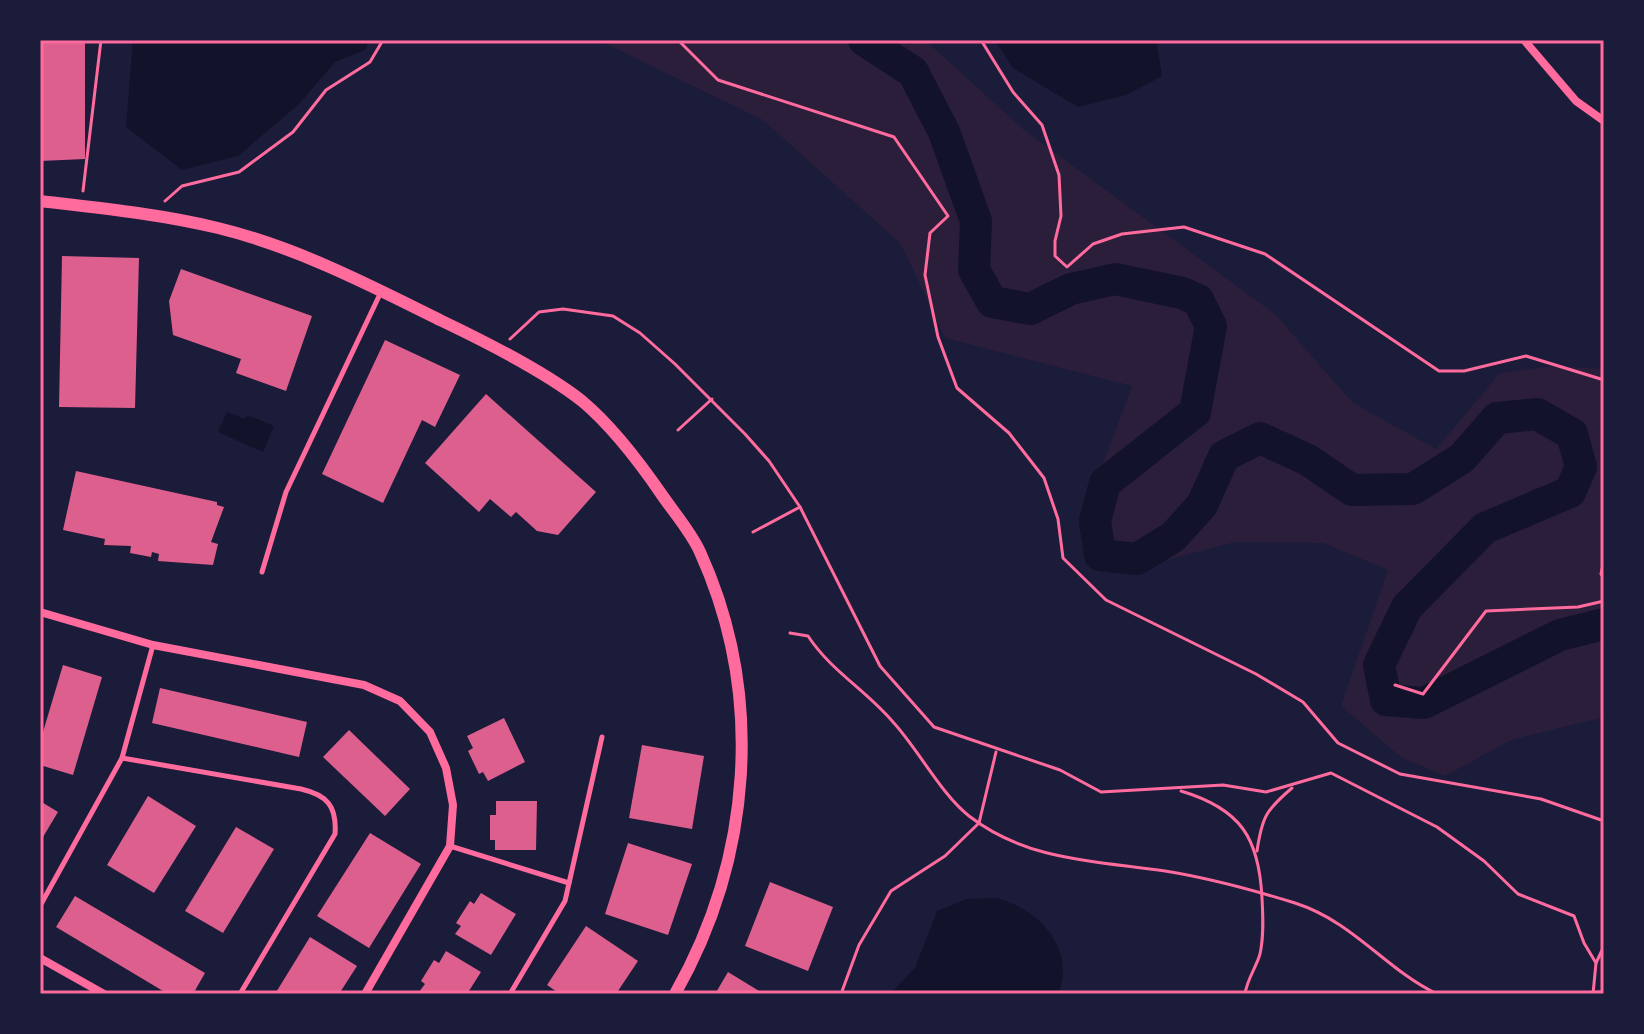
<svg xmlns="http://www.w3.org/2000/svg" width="1644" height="1034" font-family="'Crimson Pro',serif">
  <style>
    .green { fill: #2a1e3b }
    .water { fill: #12122b }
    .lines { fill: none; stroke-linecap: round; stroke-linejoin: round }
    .river { stroke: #12122b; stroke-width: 32 }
    .building { fill: #dd5f8e }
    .path { stroke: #ff6b9d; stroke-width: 3 }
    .service { stroke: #ff6b9d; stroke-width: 5 }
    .minor { stroke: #ff6b9d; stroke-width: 8 }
    .tertiary { stroke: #ff6b9d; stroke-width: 12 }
    .neatline { fill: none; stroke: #ff6b9d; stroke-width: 3 }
  </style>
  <rect width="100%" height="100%" fill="#1b1b3a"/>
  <path class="green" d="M598,40H925L1024,130L1275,314L1353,403L1436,449L1500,373L1554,366L1604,369V717L1511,740L1445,776L1401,757L1341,706L1388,570L1323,543L1235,542L1128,570L1082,520L1132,386L945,338L901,244L763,120Z"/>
  <g class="water">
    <path d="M133,40H369L365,50L335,62L300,103L238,156L182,170L126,127Z"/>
    <path d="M995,40H1156L1162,76L1126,95L1078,107L1013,68Z"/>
    <path d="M227,412L245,419L247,415L274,426L263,452L218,432Z"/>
    <path d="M996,898C1038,908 1077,949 1058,994H890L915,968L937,911L967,899Z"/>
  </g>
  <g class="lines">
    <path class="river" d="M864,40L913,72L944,132L976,221L974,270L992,302L1030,309L1071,289L1115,279L1182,293L1198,300L1211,326L1195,412L1105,483L1095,521L1100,555L1137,559L1173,537L1202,505L1224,456L1260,438L1308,460L1352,490L1413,489L1462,458L1497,418L1537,414L1572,434L1581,467L1570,492L1485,528L1407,607L1379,665L1386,700L1424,703L1560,635L1604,624"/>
  </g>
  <g class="building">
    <path d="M40,40H85V159L40,161Z"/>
    <path d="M62,256L139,258L135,408L59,407Z"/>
    <path d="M181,269L312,316L286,391L236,373L241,359L173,335L169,301Z"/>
    <path d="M385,340L460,375L435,427L422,420L383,503L322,474Z"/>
    <path d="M486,394L596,492L558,535L537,531L516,512L511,517L490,499L479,512L425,463Z"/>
    <path d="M76,471L217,502V505L224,507L211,542L218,544L213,565L158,561L159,554L152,552L151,557L130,553L131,546L104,545L105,539L63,530Z"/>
    <path d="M63,665L102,677L73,775L40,765V742Z"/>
    <path d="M160,688L307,722L299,757L152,723Z"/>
    <path d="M504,718L525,762L488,781L483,772L479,774L468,751L473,748L467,736Z"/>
    <path d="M349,730L410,789L385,816L323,757Z"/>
    <path d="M642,745L704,756L692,829L629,818Z"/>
    <path d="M148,796L196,826L154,893L107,865Z"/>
    <path d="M40,801L58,812L40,842Z"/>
    <path d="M496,801H537L536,850H495V840H490V815H496Z"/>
    <path d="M236,827L274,849L223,933L185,911Z"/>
    <path d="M370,833L421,864L369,948L317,916Z"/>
    <path d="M628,843L692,864L668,935L605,914Z"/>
    <path d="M770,882L833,907L808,971L745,946Z"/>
    <path d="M481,893L516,914L491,955L455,934L461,926L456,923L470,901L474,904Z"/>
    <path d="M75,896L205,973L193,994H168L56,927Z"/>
    <path d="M586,926L638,961L616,994H560L547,985Z"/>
    <path d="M310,937L357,966L339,994H275Z"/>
    <path d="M446,951L481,972L467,994H423L419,992L425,984L421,981L434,960L439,963Z"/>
    <path d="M728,972L764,994H715Z"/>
  </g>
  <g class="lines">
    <g class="path">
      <path d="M678,40L718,80L894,137L948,216L930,233L925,275L938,337L957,388L1009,433L1044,478L1058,519L1063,558L1106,600L1256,674L1303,702L1338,743L1400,774L1541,799L1604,821"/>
      <path d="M981,40L1013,92L1042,125L1059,175L1061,216L1055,241V256L1067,267L1093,244L1122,234L1184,227L1265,254L1439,371H1464L1526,356L1604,380"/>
      <path d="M83,191L101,40"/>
      <path d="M165,201L182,186L239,172L293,132L326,90L370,62L383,40"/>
      <path d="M510,339L539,312L563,309L613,316L640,333L675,364L745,434L769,461L800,507L880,666L934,727L1060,770L1101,792L1223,785L1266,792L1331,773L1437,827L1484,861L1518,894L1574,916L1584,943L1596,963"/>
      <path d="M678,430L712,399"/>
      <path d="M753,532L800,507"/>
      <path d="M1604,559L1601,574L1604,578"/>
      <path d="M790,633L808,636C831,671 866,690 893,722C918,749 941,794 969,816C1027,861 1096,861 1165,871C1209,878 1253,890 1295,903C1354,922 1385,969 1437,994"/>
      <path d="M1395,685L1423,694L1486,611L1578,607L1604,601"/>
      <path d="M1181,791C1241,809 1259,838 1262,898C1263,916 1264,936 1260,954C1256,968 1247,979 1245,994"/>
      <path d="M1257,851C1262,817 1266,810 1292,788"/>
      <path d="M841,994L859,945L891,891L945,856L979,823L996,752"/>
      <path d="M1541,994L1604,992"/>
      <path d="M1593,994L1596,963L1604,946"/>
    </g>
    <g class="service">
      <path d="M262,572L286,492L381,292"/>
      <path d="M122,758L301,789C327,795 337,806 335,834L240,994"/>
      <path d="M450,846L569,883"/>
      <path d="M40,906L122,758L153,645"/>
      <path d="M510,994L565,901L602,737"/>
    </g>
    <g class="minor">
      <path d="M1524,40L1576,101L1604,121"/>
      <path d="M40,612L153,645L364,685L400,701L430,732L446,768L453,805L450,846L365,994"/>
      <path d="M40,958L104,994"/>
    </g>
    <path class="tertiary" d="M40,201C100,208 160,214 218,228C296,247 370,285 442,321C486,342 544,371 582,401C612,426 640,463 662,495C675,514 691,532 700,552C765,695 752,858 675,994"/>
  </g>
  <rect width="1644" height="1034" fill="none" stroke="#1b1b3a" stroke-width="84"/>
  <rect x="42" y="42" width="1560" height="950" class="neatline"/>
</svg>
